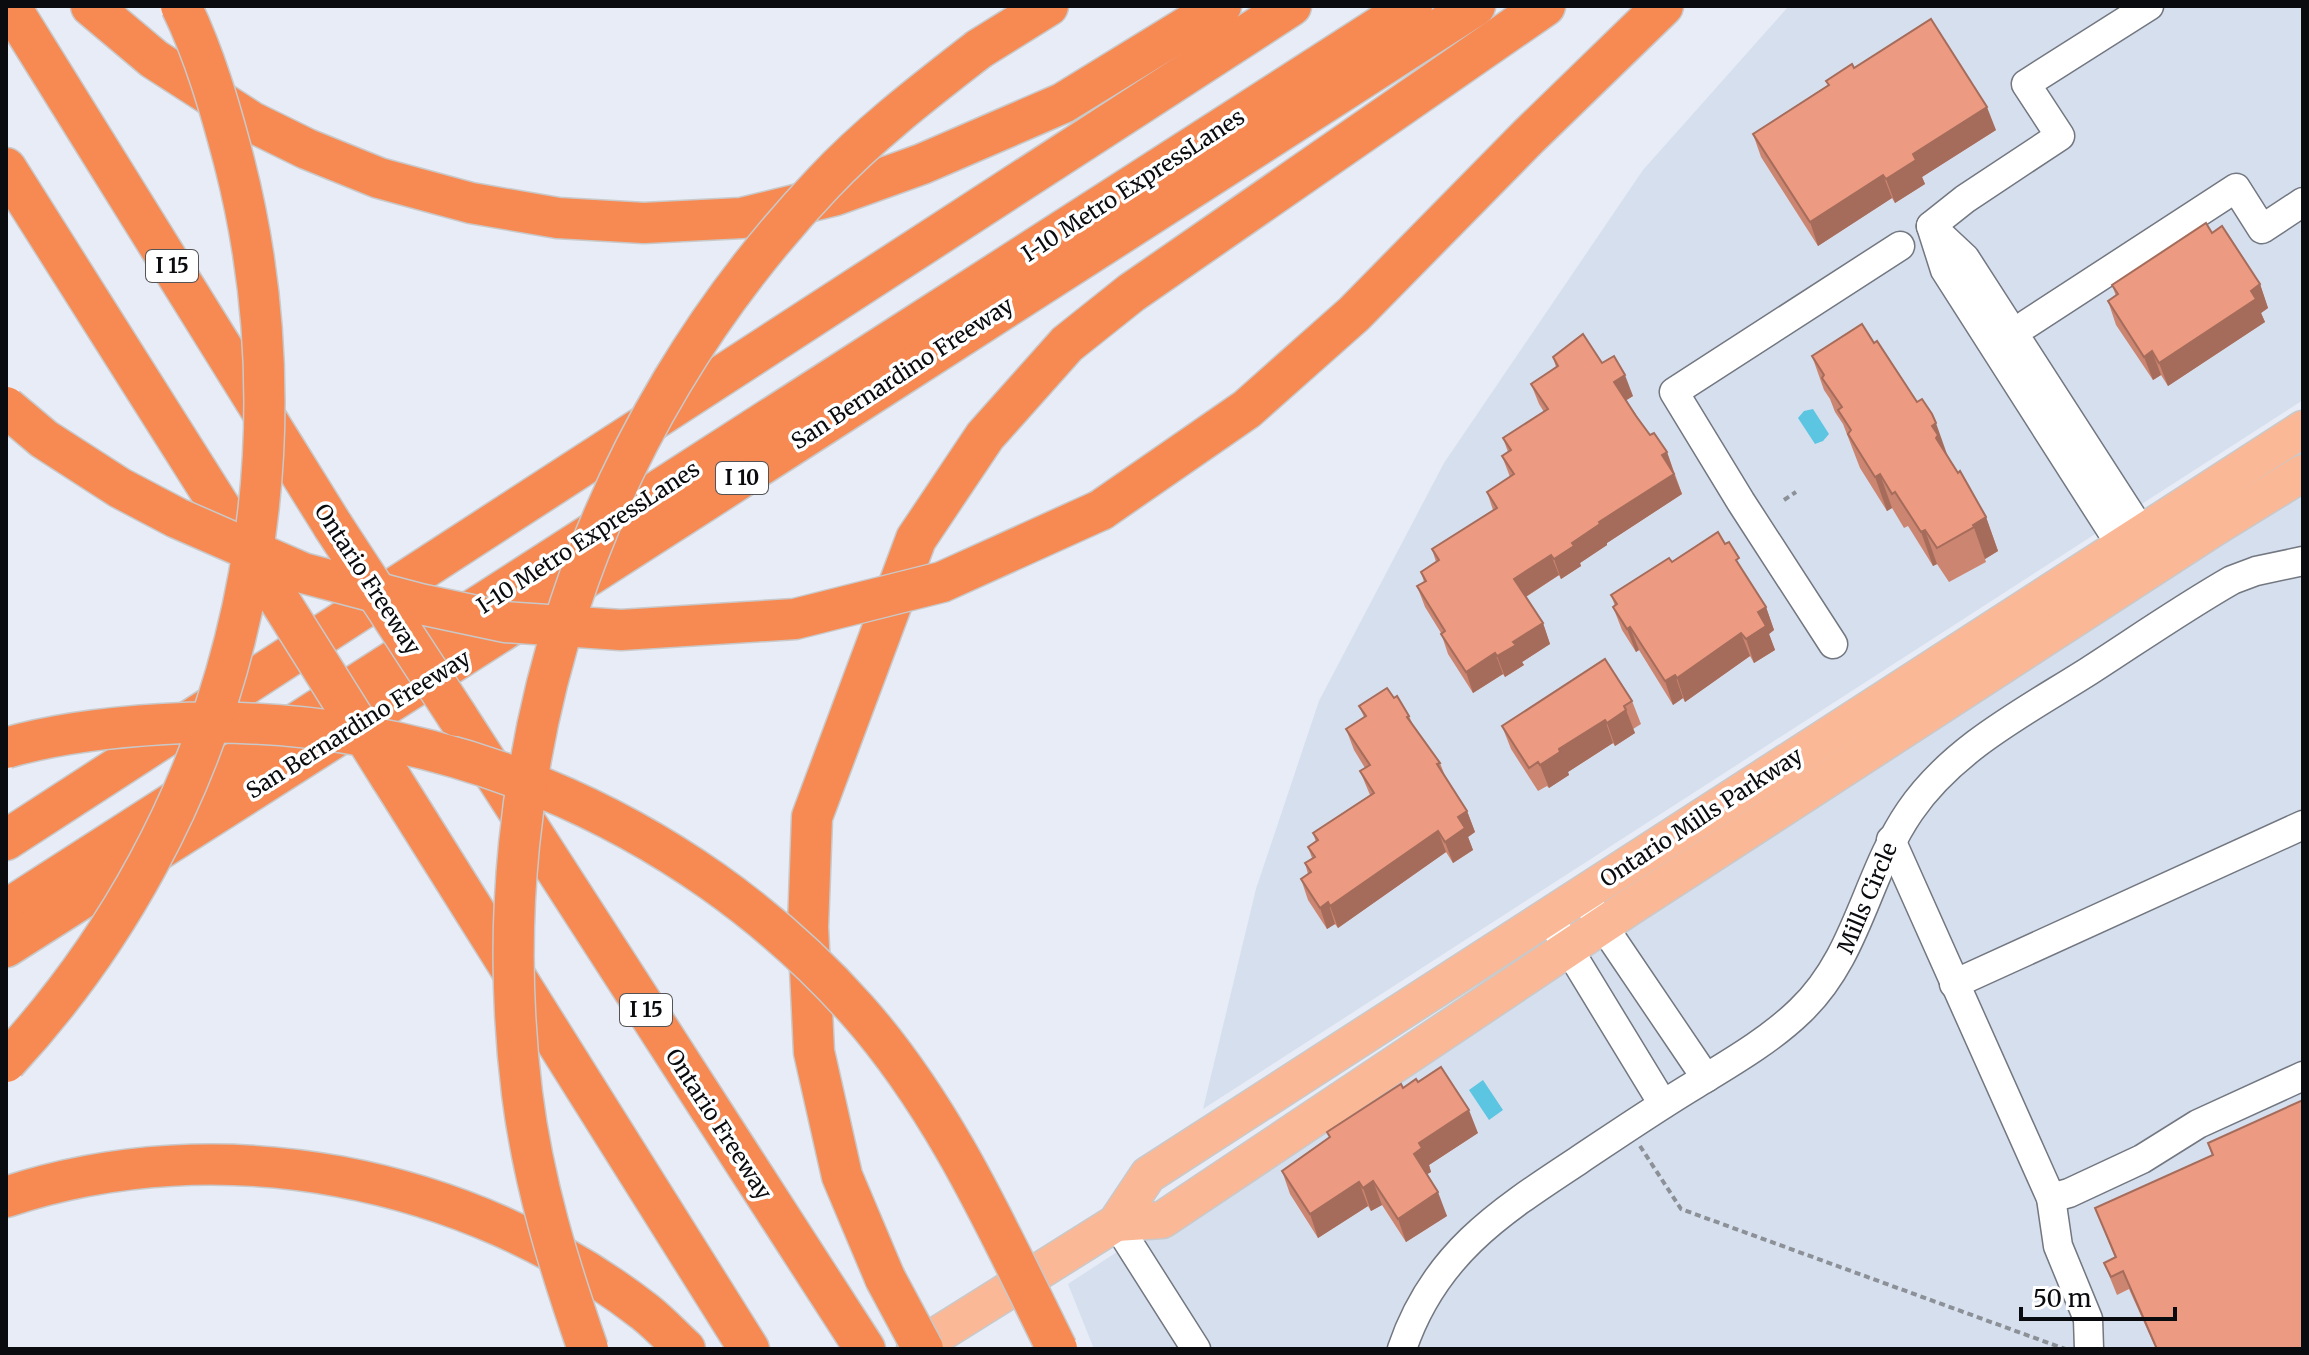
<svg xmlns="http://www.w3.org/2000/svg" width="2309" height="1355" font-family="Merriweather,serif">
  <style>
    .built { fill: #d6dfee }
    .water { fill: #5cc5e1 }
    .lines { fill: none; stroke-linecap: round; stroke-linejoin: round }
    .minor-casing { stroke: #727780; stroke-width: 31 }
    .major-casing { stroke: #c9c9ca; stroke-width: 39 }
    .highway-casing { stroke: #c9c9ca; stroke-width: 43 }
    .path { stroke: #8c9097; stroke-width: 4; stroke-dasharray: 6 4; stroke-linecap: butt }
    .minor { stroke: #fff; stroke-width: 28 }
    .major { stroke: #fab897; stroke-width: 36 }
    .highway { stroke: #f78952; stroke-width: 40 }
    .highway-bridge-casing { stroke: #c9c9ca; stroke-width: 43; stroke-linecap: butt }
    .highway-bridge { stroke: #f78952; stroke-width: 40 }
    .wall { fill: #cb8570 }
    .shaded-wall { fill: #a56c5b }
    .building { fill: #ec9b82; stroke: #a56c5b; stroke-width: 2 }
    .labels { text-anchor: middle; stroke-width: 7; stroke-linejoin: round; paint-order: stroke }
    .shield { fill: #fff; stroke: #545456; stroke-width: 2 }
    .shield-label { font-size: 20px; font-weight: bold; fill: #0a0b0e }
    .street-label { font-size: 22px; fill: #0a0b0e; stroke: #fff }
  </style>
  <rect width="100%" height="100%" fill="#e7ecf6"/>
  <g class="built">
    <path d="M1789,6H2303V400L1203,1109L1256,889L1319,701L1444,463L1643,170Z"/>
    <path d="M2303,491V1349H1094L1068,1284L1588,944Z"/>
  </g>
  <g class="water">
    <path d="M1813,409L1829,434L1823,441L1815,444L1798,418L1804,411Z"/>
    <path d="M1483,1080L1503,1110L1489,1120L1469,1090Z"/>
  </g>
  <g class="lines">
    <defs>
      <g id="minor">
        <path d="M1931,226L1945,270L2122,547"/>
        <path d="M1931,226L1965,199L2060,136L2026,84L2149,6"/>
        <path d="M1934,229L1965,258L2143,534"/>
        <path d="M2027,324L2236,188L2262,229L2303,202"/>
        <path d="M1833,644L1741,502L1674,392L1900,246"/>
        <path d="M1891,840L2051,1198L2058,1246L2088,1319L2089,1349"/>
        <path d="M1591,908L1706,1078"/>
        <path d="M1557,930L1663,1104"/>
        <path d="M1954,984L2303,825"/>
        <path d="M2051,1198L2069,1193L2142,1159L2198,1124L2303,1076"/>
        <path d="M1116,1223L1196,1349"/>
        <path d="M1402,1349C1434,1254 1500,1212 1579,1160C1618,1134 1656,1108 1696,1084C1732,1062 1770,1040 1800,1011C1858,956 1866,875 1910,811C1953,748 2026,711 2089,671C2137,640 2183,608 2232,580L2256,571L2303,561"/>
      </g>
      <g id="major">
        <path d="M1116,1223L1162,1220L1630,907L2214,528L2303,473"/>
        <path d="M915,1349L1116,1223L1148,1175L2303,429"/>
      </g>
      <g id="highway">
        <path d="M10,6L333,526"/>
        <path d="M91,6L154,59L252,122L307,149L379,178L471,203L558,218L644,223L742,218L836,195L922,164L1063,103L1221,6"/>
        <path d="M979,49L1048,6"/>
        <path d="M6,168L256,564"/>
        <path d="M1101,510L1247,409L1354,314L1528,137L1663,6"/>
        <path d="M457,716L865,1349"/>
        <path d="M391,778L749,1349"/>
        <path d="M6,840L1291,6"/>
        <path d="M6,910L1412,6"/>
        <path d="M6,947C498,637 985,319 1475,6"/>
        <path d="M6,1197C219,1126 469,1175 645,1312C659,1323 672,1337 685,1349"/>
        <path d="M885,1278L842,1176L814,1052L808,927L812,817L916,539L985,436L1067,344L1131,293L1545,6"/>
      </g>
    </defs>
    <use href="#minor" class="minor-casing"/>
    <use href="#major" class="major-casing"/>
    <use href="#highway" class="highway-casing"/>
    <g class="path">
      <path d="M1784,500L1796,492"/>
      <path d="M1640,1146L1681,1209L2065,1349"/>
    </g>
    <use href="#minor" class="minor"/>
    <use href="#major" class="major"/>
    <use href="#highway" class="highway"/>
    <defs>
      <g id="highway-bridge">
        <path d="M6,407L44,439L120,488L177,518L303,573L420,604L505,622L621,630L795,619L942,582L1101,510"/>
        <path d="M333,526L457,716"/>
        <path d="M268,582L391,778"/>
        <path d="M6,748C57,733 112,727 164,724C425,709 683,815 857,1010C945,1109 999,1232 1057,1349"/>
        <path d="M6,1062C230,821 316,479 234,161C220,108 205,55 181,6"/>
        <path d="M885,1278L923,1349"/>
        <path d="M588,1349C559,1266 533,1182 522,1093C481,759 591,427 823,183C870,133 925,91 979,49"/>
      </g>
    </defs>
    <use href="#highway-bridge" class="highway-bridge-casing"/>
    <use href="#highway-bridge" class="highway-bridge"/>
  </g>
  <g class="wall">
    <path d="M1854,68L1996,130L1922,177L1925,184L1895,203L1892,198L1818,246L1761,157L1753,134L1828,85L1826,81Z"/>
    <path d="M2212,233L2260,284L2268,308L2261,313L2265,322L2168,386L2161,375L2153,380L2116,325L2108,301L2116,296L2112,285Z"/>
    <path d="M1812,356L1948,457L1986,517L1998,551L1985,559L1986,562L1949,582L1937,564L1933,566L1908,526L1904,528L1892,508L1887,511L1860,468L1843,424L1835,412L1830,399L1824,390Z"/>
    <path d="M1553,357L1602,363L1633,396L1626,400L1650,435L1667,452L1682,494L1607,543V545L1580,563L1581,566L1561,579L1559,575L1526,597L1543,623L1550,644L1522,662L1524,665L1505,677L1503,674L1473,693L1448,654L1441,633L1425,607L1417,586L1424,582L1421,572L1436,562L1432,549L1493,510L1487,492L1510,477L1502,456L1508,452L1503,438L1544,412L1539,404L1531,384L1556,367Z"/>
    <path d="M1672,562L1744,573L1766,607L1774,630L1769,634L1775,650L1754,663L1750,656L1685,702L1683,698L1673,705L1639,650L1636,652L1622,630L1613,607L1615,606L1611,595Z"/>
    <path d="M1394,698L1409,716L1413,725L1440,763L1445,776L1467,811L1475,832L1468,837L1473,850L1453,863L1446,852L1338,928L1335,924L1327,929L1308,900L1301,879L1308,874L1305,863L1312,858L1308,847L1316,842L1313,833L1370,795L1360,771L1365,768L1354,750L1346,729L1364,717L1359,706Z"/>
    <path d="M1632,701L1641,724L1633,729L1635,733L1615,746L1613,743L1568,772L1569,775L1549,788L1547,786L1538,791L1511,749L1502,726Z"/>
    <path d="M1418,1082L1478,1133L1429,1165L1431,1172L1427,1174L1447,1216L1406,1242L1382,1205L1371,1211L1368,1206L1318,1238L1290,1194L1282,1171L1329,1137L1327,1132L1403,1088Z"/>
    <path d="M2208,1143L2303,1349H2156L2129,1289L2117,1295L2104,1263L2115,1258L2095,1208L2212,1155Z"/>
  </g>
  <g class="shaded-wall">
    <path d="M1987,107L1996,130L1922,177L1925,184L1895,203L1886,179L1913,154Z"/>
    <path d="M1883,175L1892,198L1818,246L1810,222Z"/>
    <path d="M2260,284L2268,308L2261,313L2265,322L2168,386L2159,363Z"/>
    <path d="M2152,351L2161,375L2153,380L2144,357Z"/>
    <path d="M1625,375L1633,396L1622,403L1614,382Z"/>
    <path d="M1936,423L1948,457L1947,458L1936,438L1932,426Z"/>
    <path d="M1667,452L1674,473L1662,455Z"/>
    <path d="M1674,474L1682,494L1607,543V545L1580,563L1581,566L1561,579L1554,559L1572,543L1599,522Z"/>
    <path d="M1880,474L1892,508L1887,511L1875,477Z"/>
    <path d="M1986,517L1998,551L1985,559L1973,525Z"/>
    <path d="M1925,530L1937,564L1933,566L1921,532Z"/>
    <path d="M1551,555L1559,575L1522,599L1514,579Z"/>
    <path d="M1766,607L1774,630L1769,634L1775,650L1754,663L1746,639L1758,612Z"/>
    <path d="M1543,623L1550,644L1522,662L1524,665L1505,677L1497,656L1513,642Z"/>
    <path d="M1630,627L1639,650L1636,652L1627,629Z"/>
    <path d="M1741,633L1750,656L1685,702L1677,678Z"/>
    <path d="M1495,653L1503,674L1473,693L1466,672Z"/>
    <path d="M1675,675L1683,698L1673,705L1665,681Z"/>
    <path d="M1626,710L1635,733L1615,746L1607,723Z"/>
    <path d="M1605,720L1613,743L1568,772L1569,775L1549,788L1540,765L1559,749Z"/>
    <path d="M1467,811L1475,832L1468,837L1473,850L1453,863L1445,842L1458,817Z"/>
    <path d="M1438,831L1446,852L1338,928L1330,906Z"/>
    <path d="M1328,902L1335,924L1327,929L1320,908Z"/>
    <path d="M1469,1110L1478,1133L1429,1165L1431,1172L1422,1177L1414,1154L1419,1143Z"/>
    <path d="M1373,1181L1382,1205L1371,1211L1363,1188Z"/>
    <path d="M1359,1182L1368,1206L1318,1238L1310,1214Z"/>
    <path d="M1438,1192L1447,1216L1406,1242L1398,1219Z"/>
  </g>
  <g class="building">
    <path d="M1931,19L1987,107L1913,154L1916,160L1886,179L1883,175L1810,222L1753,134L1829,85L1826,81L1852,64L1854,68Z"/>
    <path d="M2206,223L2212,233L2222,226L2260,284L2251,291L2256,299L2159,363L2152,351L2144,357L2108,301L2118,294L2112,285Z"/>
    <path d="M1862,324L1874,343L1877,341L1917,402L1922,399L1932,414L1936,423L1932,426L1938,435L1936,438L1958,473L1960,471L1986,517L1973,525L1974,527L1937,548L1925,530L1921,532L1895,492L1892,494L1880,474L1875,477L1848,434L1851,430L1838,410L1842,407L1822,378L1824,375L1812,356Z"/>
    <path d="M1583,334L1602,363L1614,356L1625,375L1614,382L1636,416L1650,435L1654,433L1667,452L1662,455L1674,474L1599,522L1600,524L1572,543L1574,546L1554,559L1551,555L1514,579L1543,623L1513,642L1516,645L1497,656L1495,653L1466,672L1441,634L1445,631L1417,586L1426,581L1421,572L1439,560L1432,549L1497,508L1487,492L1514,474L1502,456L1511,450L1503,438L1548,409L1531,384L1558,366L1553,357Z"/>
    <path d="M1718,532L1725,544L1729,542L1739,558L1736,560L1766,607L1758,612L1766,626L1746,639L1741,633L1677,678L1675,675L1665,681L1630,627L1627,629L1613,607L1617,604L1611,595L1669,558L1672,562Z"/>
    <path d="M1605,659L1632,701L1624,706L1626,710L1607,723L1605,720L1559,749L1560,752L1540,765L1538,762L1529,768L1502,726Z"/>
    <path d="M1387,688L1394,698L1397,696L1409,716L1407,717L1440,763L1437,764L1467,811L1458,817L1465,828L1445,842L1438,831L1330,906L1328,902L1320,908L1301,879L1311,872L1305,863L1315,857L1308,847L1318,840L1313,833L1374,793L1360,771L1370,765L1346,729L1366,716L1359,706Z"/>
    <path d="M1441,1067L1469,1110L1419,1143L1422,1148L1414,1154L1438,1192L1398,1219L1373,1181L1363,1188L1359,1182L1310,1214L1282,1171L1330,1137L1327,1132L1401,1084L1403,1088L1416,1079L1418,1082Z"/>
    <path d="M2303,1100V1349H2157L2123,1271L2111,1277L2104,1263L2116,1257L2095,1208L2213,1155L2208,1143Z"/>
  </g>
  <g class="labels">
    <g class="shield">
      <rect x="146" y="250" width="52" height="32" rx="6"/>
      <rect x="716" y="462" width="52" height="32" rx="6"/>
      <rect x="620" y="994" width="52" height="32" rx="6"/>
    </g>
    <g class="shield-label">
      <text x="172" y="273">I 15</text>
      <text x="742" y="485">I 10</text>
      <text x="646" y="1017">I 15</text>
    </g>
    <g class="street-label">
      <text transform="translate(1133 185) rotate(-33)" y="8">I-10 Metro ExpressLanes</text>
      <text transform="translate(902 373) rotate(-33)" y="8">San Bernardino Freeway</text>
      <text transform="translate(588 537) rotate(-33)" y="8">I-10 Metro ExpressLanes</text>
      <text transform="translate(368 579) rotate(57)" y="8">Ontario Freeway</text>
      <text transform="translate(358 724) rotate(-32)" y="8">San Bernardino Freeway</text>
      <text transform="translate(1701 817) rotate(-33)" y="8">Ontario Mills Parkway</text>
      <text transform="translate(1867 898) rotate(-67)" y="8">Mills Circle</text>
      <text transform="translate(719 1124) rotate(57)" y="8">Ontario Freeway</text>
    </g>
  </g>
  <rect width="2309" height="1355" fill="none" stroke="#0a0b0e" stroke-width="16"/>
  <path d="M2021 1307v12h154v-12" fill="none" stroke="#0a0b0e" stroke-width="4"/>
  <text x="2033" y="1307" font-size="24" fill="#0a0b0e" stroke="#ffffff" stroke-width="6" paint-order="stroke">50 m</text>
</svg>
